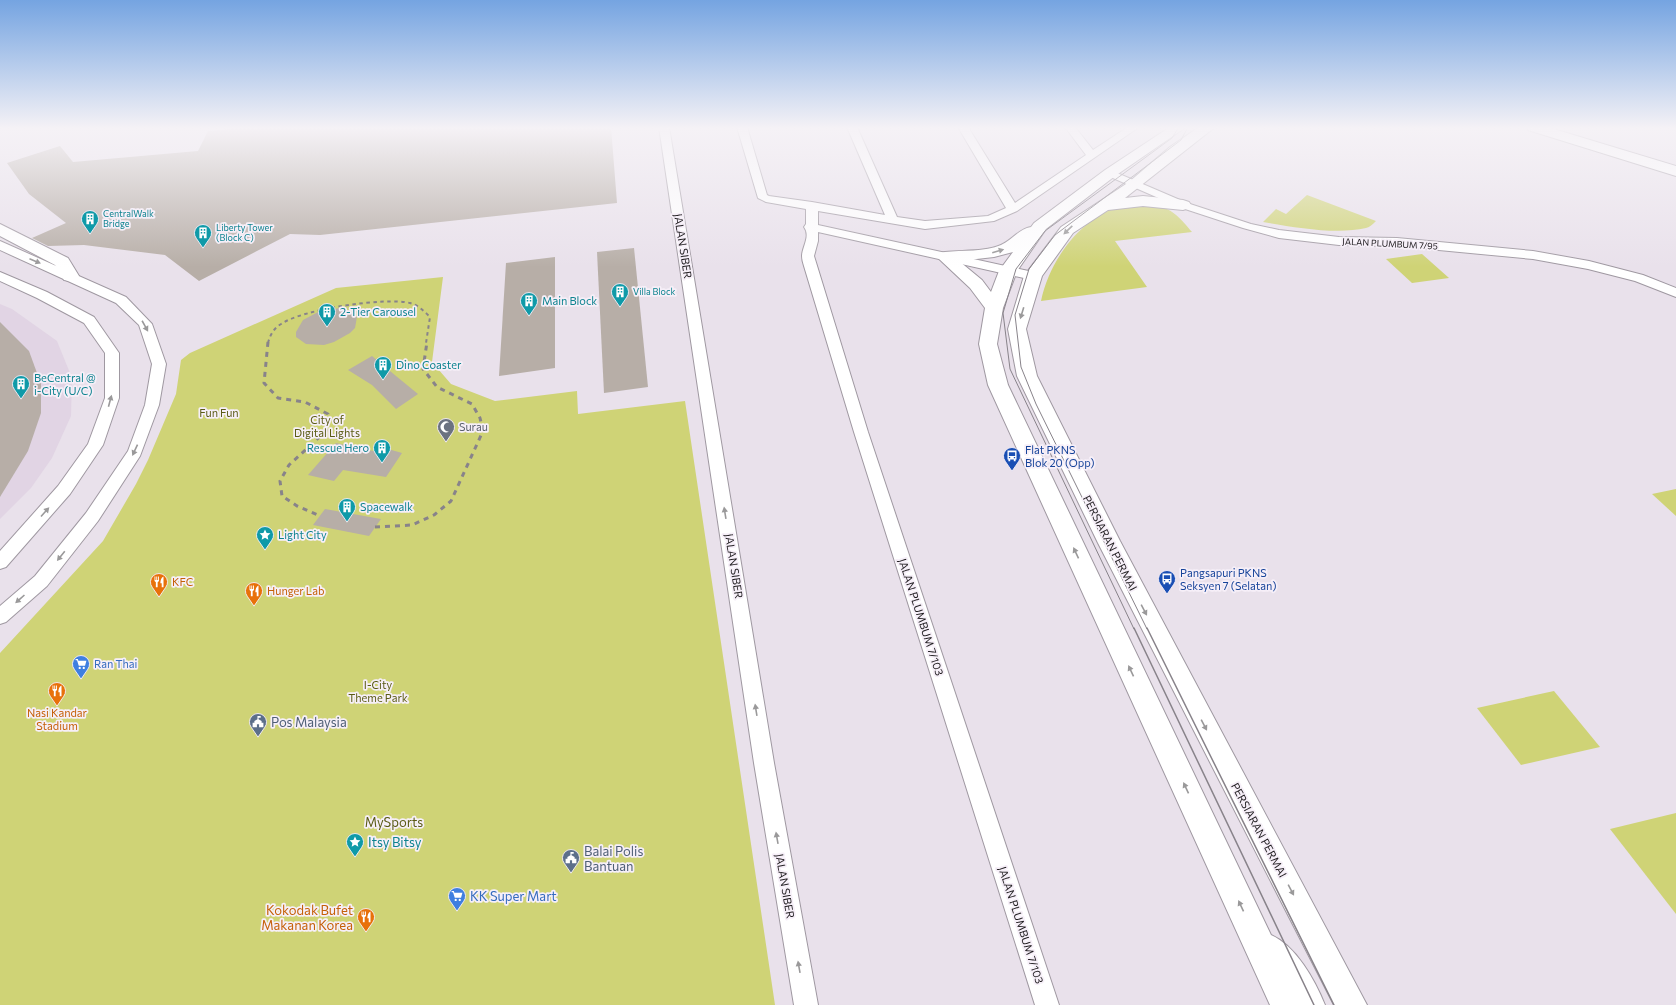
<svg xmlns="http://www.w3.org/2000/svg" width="1676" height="1005" font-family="Commissioner,sans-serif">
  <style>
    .built { fill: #e1d4e4 }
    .green { fill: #cfd376 }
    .building { fill: #b7aea7 }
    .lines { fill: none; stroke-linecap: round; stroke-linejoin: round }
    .street-casing { stroke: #9f98a1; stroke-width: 2 }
    .secondary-casing { stroke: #9f98a1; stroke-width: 2 }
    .primary-casing { stroke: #9f98a1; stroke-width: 2 }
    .highway-casing { stroke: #9f98a1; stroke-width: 2 }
    .street { fill: #fff; fill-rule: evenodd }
    .secondary { fill: #fff; fill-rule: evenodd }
    .primary { fill: #fff; fill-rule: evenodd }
    .highway { fill: #fff; fill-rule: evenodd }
    .tram-far1 { stroke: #88838a; stroke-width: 1 }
    .tram { stroke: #88838a; stroke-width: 1.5 }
    .rail-far1 { stroke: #88838a; stroke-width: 2; stroke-dasharray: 3.5 3.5; stroke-linecap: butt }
    .rail { stroke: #88838a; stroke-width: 3; stroke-dasharray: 5 5; stroke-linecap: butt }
    .oneway { fill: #9a999a }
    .labels { text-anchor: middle; stroke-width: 3.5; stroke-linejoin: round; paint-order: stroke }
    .far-culture-label { font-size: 9px; fill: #0d838f; stroke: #f6eff8; text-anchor: start }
    .far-street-label { font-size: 9px; fill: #1f1c1f; stroke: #f6eff8 }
    .street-label { font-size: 11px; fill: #1f1c1f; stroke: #f6eff8 }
    .culture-label { font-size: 11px; fill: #0d838f; stroke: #f6eff8; text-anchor: start }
    .park-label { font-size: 11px; fill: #5a5b14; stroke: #f6eff8 }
    .worship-label { font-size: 11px; fill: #5b616d; stroke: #f6eff8; text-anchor: start }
    .transit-label { font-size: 11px; fill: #164399; stroke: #f6eff8; text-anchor: start }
    .food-label { font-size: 11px; fill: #c56008; stroke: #f6eff8; text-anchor: start }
    .shop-label { font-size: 11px; fill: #366cbe; stroke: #f6eff8; text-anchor: start }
    .near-service-label { font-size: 13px; fill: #4e5e75; stroke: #f6eff8; text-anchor: start }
    .near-park-label { font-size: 13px; fill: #5a5b14; stroke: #f6eff8 }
    .near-culture-label { font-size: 13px; fill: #0d838f; stroke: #f6eff8; text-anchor: start }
    .near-shop-label { font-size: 13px; fill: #366cbe; stroke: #f6eff8; text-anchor: start }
    .near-food-label { font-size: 13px; fill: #c56008; stroke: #f6eff8; text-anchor: end }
  </style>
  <rect width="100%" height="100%" fill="#e9e1eb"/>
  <path class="built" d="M0,304L12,309L57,341L72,378L71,416L52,458L31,488L0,519Z"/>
  <g class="green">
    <path d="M1307,195L1376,221C1373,224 1370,227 1366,228C1336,235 1293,227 1263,222L1276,209L1286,214Z"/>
    <path d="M1157,205C1175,211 1180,218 1192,232L1115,241L1147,287L1041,301C1049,262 1078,221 1117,207C1128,203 1145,206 1157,205Z"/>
    <path d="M1422,254L1449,278L1412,283L1386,259Z"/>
    <path d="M443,277L432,362L451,384L495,401L577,391L578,414L685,401L775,1005H0V653L103,541L136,484L148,460L176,394L181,360L190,353L336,288Z"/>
    <path d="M1676,489V516L1652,494Z"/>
    <path d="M1554,691L1600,747L1521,765L1477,708Z"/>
    <path d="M1676,813V914L1610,829Z"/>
  </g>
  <g class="building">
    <path d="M252,127H611L617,203L320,235L290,234L199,281L165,255L84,245L48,246L32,238L66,223L29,194L7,163L60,146L73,162L198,151L208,131Z"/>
    <path d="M634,248L648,387L604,393L597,252Z"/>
    <path d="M555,257V368L499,376L506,263Z"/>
    <path d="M340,308L348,310L357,317L355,328L350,333L334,342L324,345L306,344L296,337V332L303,320L320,311Z"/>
    <path d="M0,322L29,351L41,384V413L28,451L0,497Z"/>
    <path d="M372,356L396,376L418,394L396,409L372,385L348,370Z"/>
    <path d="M336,443L378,452L381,447L402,453L386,477L343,470L334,481L308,475Z"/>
    <path d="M325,509L381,519L369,536L313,525Z"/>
  </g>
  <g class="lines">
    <defs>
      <g id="street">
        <path d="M659,127H669L774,763L818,1005H794L754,763Z"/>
        <path d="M737,127H747L767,195L769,196L812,202L885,215L847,127H857L897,217L925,221L988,216L1006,208L958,127H968L1015,203L1086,155L1065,127H1075L1093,150L1128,127H1139L1017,211L994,221L925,229L818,211V225L1033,272L1039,276L1033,280L818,232V241L814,256L868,432L1059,1005H1035L854,432L804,266C803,263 802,259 802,256C802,247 811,236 804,227L806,224V209L766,202L758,198Z"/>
        <path d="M1110,170L1187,203L1251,224L1279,230L1339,237L1397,238L1533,251L1589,261L1643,275L1676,288V297L1635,281L1588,269L1533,259L1397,246L1339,245L1279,238L1243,228L1179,207L1106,175L1105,173Z"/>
        <path d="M0,241L126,297L152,324L166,364L159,405L140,456L98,521L47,586L6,622L0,624V606L35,576L86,513L128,451L145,405L152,364L139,325L116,303L0,250Z"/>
        <path d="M0,272L47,292L94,317L119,353V398L103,445L70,494L6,567L0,569V551L58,486L88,444L105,398V353L84,323L37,298L0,281Z"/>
      </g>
      <g id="secondary">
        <path d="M1170,127H1186L1115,176L1046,229L1017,271L1003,308L997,344L1008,385L1271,935C1296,946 1315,980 1325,1005H1270L988,385L979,344L985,308L970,288L937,257L939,253L945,252C962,250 985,252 1001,245C1012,240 1019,229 1031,227L1034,223L1105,170ZM1013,252L999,271L991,292L982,280L959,261L994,257Z"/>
        <path d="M1199,127H1215L1125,198L1143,196L1183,200L1189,202L1191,205L1189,208L1183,210L1143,206L1108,210L1073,233L1042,276L1026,329L1037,376L1120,541L1367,1005H1334L1098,543L1017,376L1008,329L1024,276L1061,227L1129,182L1170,147Z"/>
      </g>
      <path id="primary" d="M1526,127H1547L1676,166V176L1528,130Z"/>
      <path id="highway" d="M0,224L68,258L79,276L76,280L70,281L64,280L55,265L0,236Z"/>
    </defs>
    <use href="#street" class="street-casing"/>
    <use href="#secondary" class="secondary-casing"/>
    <use href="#primary" class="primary-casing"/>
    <use href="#highway" class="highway-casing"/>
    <use href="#street" class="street"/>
    <use href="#secondary" class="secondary"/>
    <use href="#primary" class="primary"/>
    <use href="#highway" class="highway"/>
    <g class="tram-far1">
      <path d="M1134,629L1010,369L1003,313L1016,269L1045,231L1172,138L1179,127"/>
      <path d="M1147,629L1036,404L1021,367L1015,315L1029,269L1055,235L1181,140L1188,127"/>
    </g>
    <g class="tram">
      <path d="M1134,628L1314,1005"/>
      <path d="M1147,628L1334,1005"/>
    </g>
    <path class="rail-far1" d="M268,343C270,335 274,328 281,324C303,309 385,297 410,303C418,305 424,311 430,317L426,343"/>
    <g class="rail">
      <path d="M268,342L264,383L278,398L305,402L328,414L326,431L289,465L280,481L282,496L297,506L320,516"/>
      <path d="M375,527L412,525L434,515L451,501L483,431L480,418L472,404L437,387L423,369L427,342"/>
    </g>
  </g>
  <defs><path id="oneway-solid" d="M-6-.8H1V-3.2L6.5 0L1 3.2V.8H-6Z"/></defs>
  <g class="oneway">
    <use href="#oneway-solid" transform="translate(1068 230) rotate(136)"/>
    <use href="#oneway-solid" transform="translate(998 251) rotate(-16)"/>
    <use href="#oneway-solid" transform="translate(35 261) rotate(23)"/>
    <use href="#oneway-solid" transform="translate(1022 313) rotate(107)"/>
    <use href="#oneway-solid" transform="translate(145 326) rotate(61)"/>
    <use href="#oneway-solid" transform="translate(110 401) rotate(-75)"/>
    <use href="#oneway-solid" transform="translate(135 450) rotate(115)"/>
    <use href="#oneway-solid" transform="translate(45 512) rotate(-48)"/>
    <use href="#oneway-solid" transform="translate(725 513) rotate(-99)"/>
    <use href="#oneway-solid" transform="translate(1076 553) rotate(-115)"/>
    <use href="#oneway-solid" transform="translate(61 556) rotate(129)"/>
    <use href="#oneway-solid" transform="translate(20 599) rotate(138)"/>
    <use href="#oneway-solid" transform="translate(1144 610) rotate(62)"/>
    <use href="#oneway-solid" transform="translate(1131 671) rotate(-115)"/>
    <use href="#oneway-solid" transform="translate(756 710) rotate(-99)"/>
    <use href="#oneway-solid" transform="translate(1204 725) rotate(62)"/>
    <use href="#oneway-solid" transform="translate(1186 788) rotate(-115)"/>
    <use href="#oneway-solid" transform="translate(777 838) rotate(-100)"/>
    <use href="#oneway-solid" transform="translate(1291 890) rotate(62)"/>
    <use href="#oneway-solid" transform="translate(1241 906) rotate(-115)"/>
    <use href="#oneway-solid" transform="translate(799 967) rotate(-100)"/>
  </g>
  <linearGradient id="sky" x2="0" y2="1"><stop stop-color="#75a4e1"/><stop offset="0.48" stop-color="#f5f2f6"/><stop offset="1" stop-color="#f5f2f6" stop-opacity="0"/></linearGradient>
  <rect width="1676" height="267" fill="url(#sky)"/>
  <defs>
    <symbol id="building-pin" viewBox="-11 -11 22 30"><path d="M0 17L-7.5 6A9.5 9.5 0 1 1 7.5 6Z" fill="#0f9aa8" stroke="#f6eff8"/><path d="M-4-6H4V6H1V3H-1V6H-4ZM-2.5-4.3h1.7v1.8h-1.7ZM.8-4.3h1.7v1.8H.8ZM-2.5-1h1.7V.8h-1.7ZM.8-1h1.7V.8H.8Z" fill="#fff"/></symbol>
    <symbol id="mosque-pin" viewBox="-11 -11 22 30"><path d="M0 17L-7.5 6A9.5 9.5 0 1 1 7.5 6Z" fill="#6b7280" stroke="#f6eff8"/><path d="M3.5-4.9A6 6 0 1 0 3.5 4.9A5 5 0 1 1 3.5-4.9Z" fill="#fff"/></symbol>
    <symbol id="bus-pin" viewBox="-11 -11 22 30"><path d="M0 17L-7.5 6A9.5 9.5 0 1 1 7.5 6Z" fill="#1a4fb4" stroke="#f6eff8"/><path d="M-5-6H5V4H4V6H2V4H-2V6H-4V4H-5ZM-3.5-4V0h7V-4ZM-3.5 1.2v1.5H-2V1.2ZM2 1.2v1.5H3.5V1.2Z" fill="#fff"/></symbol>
    <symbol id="sight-pin" viewBox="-11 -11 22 30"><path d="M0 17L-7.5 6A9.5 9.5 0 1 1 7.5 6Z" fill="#0f9aa8" stroke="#f6eff8"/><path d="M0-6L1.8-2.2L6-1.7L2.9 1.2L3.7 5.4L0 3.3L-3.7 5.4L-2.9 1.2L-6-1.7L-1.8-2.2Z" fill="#fff"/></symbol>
    <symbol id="restaurant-pin" viewBox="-11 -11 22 30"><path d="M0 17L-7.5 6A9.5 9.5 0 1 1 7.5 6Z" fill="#e8710a" stroke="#f6eff8"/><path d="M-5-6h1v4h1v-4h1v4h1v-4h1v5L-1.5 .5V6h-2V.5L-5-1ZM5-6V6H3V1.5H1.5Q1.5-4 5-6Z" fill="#fff"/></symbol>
    <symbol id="supermarket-pin" viewBox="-11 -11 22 30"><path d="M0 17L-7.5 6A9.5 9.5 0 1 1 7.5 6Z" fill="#3f7fe0" stroke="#f6eff8"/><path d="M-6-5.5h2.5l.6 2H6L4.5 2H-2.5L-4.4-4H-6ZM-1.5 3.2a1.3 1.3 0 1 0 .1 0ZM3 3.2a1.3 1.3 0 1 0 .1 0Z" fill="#fff"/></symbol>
    <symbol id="civic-pin" viewBox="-11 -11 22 30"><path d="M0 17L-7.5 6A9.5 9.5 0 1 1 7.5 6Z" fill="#5c6f8a" stroke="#f6eff8"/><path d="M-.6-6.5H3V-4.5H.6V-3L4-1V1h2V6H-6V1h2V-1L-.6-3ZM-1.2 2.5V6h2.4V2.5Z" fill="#fff"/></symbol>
  </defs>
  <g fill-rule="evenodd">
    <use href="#building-pin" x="80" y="209" width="20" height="27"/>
    <use href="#building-pin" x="193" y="223" width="20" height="27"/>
    <use href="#building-pin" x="610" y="282" width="20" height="27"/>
    <use href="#building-pin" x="519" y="291" width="20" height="27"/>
    <use href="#building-pin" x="317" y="302" width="20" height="27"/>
    <use href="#building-pin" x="373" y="355" width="20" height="27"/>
    <use href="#building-pin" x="11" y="374" width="20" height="27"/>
    <use href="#mosque-pin" x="436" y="417" width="20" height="27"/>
    <use href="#building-pin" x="372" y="438" width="20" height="27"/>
    <use href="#bus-pin" x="1002" y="446" width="20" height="27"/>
    <use href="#building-pin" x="337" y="497" width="20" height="27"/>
    <use href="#sight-pin" x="255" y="525" width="20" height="27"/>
    <use href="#bus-pin" x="1157" y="569" width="20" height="27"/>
    <use href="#restaurant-pin" x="149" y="572" width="20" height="27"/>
    <use href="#restaurant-pin" x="244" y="581" width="20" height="27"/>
    <use href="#supermarket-pin" x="71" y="654" width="20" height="27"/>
    <use href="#restaurant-pin" x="47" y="681" width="20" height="27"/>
    <use href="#civic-pin" x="248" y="712" width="20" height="27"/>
    <use href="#sight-pin" x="345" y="832" width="20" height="27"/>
    <use href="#civic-pin" x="561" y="848" width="20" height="27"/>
    <use href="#supermarket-pin" x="447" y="886" width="20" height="27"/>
    <use href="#restaurant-pin" x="356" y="907" width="20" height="27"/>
  </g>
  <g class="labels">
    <g class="far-culture-label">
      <text x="103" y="217">CentralWalk<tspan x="103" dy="10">Bridge</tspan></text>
      <text x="216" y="231">Liberty Tower<tspan x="216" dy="10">(Block C)</tspan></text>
      <text x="633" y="295">Villa Block</text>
    </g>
    <g class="far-street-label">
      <text transform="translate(1390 244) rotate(3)" y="3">JALAN PLUMBUM 7/95</text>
    </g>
    <g class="street-label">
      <text transform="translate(683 246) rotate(81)" y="4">JALAN SIBER</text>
      <text transform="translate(1110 543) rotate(63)" y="4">PERSIARAN PERMAI</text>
      <text transform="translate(734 566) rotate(81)" y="4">JALAN SIBER</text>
      <text transform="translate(921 617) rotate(72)" y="4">JALAN PLUMBUM 7/103</text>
      <text transform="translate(1259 830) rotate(62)" y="4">PERSIARAN PERMAI</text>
      <text transform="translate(785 886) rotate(80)" y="4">JALAN SIBER</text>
      <text transform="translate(1021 925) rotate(72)" y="4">JALAN PLUMBUM 7/103</text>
    </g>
    <g class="culture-label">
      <text x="542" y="305">Main Block</text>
      <text x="340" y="316">2-Tier Carousel</text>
      <text x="396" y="369">Dino Coaster</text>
      <text x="34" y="382">BeCentral @<tspan x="34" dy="13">i-City (U/C)</tspan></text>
      <text x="369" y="452" text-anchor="end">Rescue Hero</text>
      <text x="360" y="511">Spacewalk</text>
      <text x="278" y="539">Light City</text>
    </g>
    <g class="park-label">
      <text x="219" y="417">Fun Fun</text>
      <text x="327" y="424">City of<tspan x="327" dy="13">Digital Lights</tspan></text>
      <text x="378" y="689">I-City<tspan x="378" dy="13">Theme Park</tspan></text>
    </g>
    <g class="worship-label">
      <text x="459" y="431">Surau</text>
    </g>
    <g class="transit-label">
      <text x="1025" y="454">Flat PKNS<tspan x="1025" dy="13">Blok 20 (Opp)</tspan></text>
      <text x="1180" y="577">Pangsapuri PKNS<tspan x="1180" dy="13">Seksyen 7 (Selatan)</tspan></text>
    </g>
    <g class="food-label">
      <text x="172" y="586">KFC</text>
      <text x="267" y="595">Hunger Lab</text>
      <text x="57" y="717" text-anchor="middle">Nasi Kandar<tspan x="57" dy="13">Stadium</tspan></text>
    </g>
    <g class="shop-label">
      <text x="94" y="668">Ran Thai</text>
    </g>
    <g class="near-service-label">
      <text x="271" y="727">Pos Malaysia</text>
      <text x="584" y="856">Balai Polis<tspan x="584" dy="15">Bantuan</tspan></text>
    </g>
    <g class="near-park-label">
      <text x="394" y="827">MySports</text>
    </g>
    <g class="near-culture-label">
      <text x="368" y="847">Itsy Bitsy</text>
    </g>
    <g class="near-shop-label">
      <text x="470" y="901">KK Super Mart</text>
    </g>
    <g class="near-food-label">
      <text x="353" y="915">Kokodak Bufet<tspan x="353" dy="15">Makanan Korea</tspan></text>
    </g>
  </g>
</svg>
